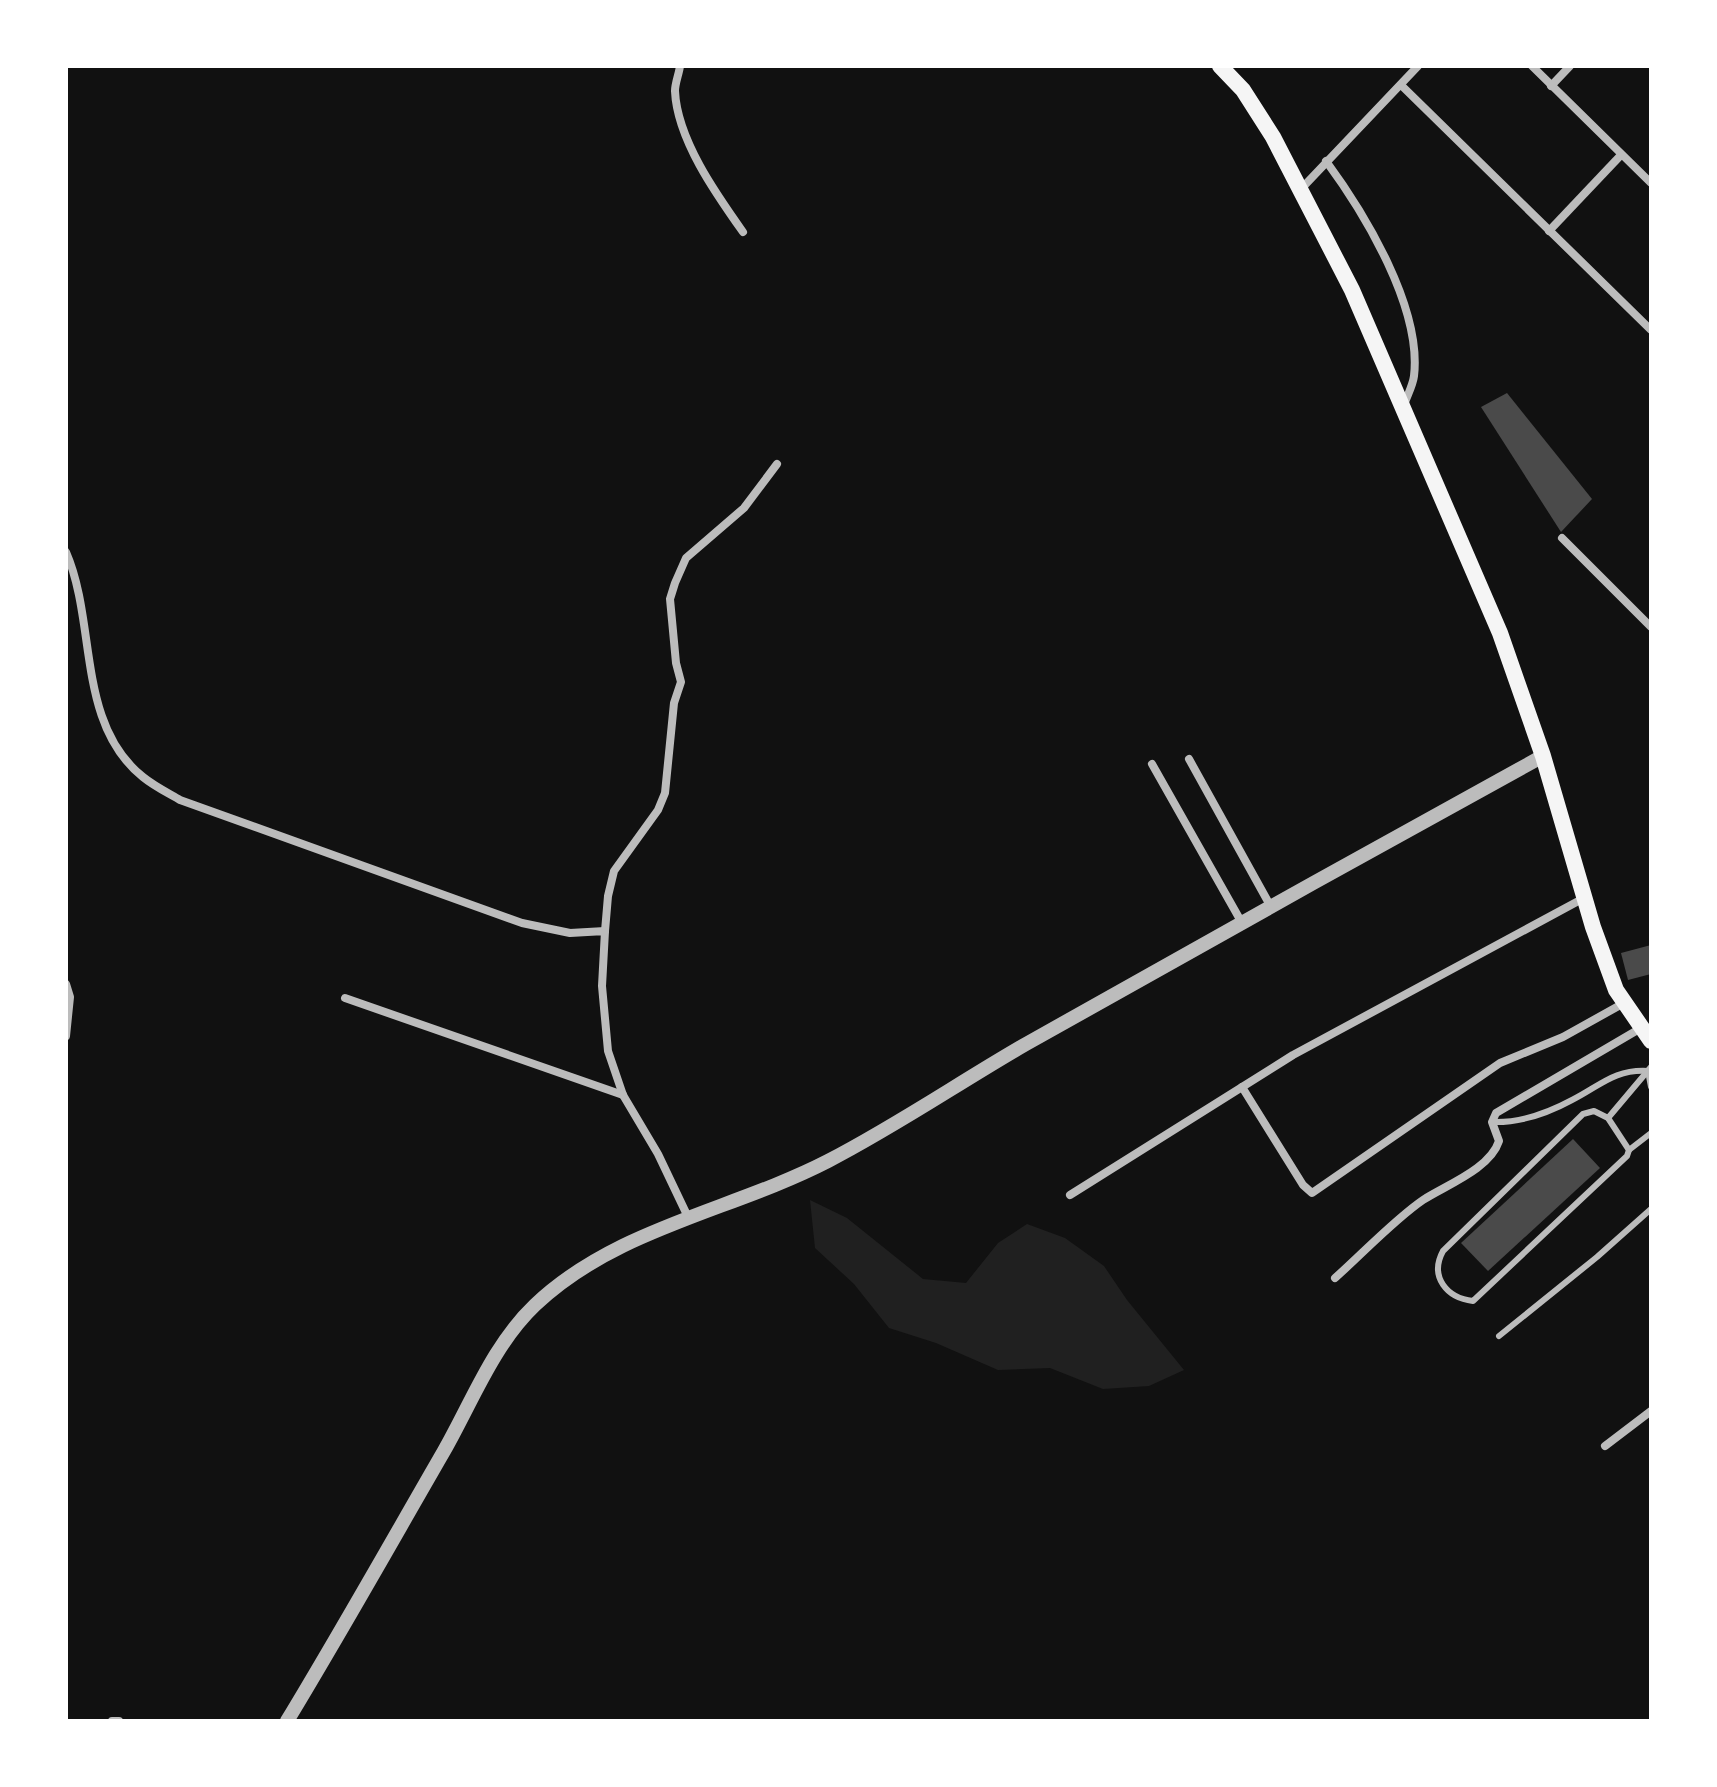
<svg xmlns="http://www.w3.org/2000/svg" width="1717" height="1787" font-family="Lato,sans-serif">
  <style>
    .green { fill: #202020 }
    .building { fill: #4a4a4a }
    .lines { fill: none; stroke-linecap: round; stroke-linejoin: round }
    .service { stroke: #bcbcbc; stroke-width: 6 }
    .minor { stroke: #bcbcbc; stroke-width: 8 }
    .tertiary { stroke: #bcbcbc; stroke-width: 14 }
    .secondary { stroke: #f5f5f5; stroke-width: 16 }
  </style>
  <rect width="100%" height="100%" fill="#111"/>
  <path class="green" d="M810,1200L847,1218L923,1279L966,1283L998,1243L1027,1224L1065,1238L1104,1266L1127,1300L1184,1370L1149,1386L1103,1389L1050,1368L998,1370L936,1343L889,1328L854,1284L815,1248Z"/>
  <g class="building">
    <path d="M1507,393L1592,499L1561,532L1481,407Z"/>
    <path d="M1651,945V974L1628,980L1621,953Z"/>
    <path d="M1573,1139L1600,1168L1488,1271L1461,1243Z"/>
  </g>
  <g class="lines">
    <g class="service">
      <path d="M1594,1111L1608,1118L1629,1150L1627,1156L1473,1301C1447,1298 1429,1277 1443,1251L1583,1114Z"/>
      <path d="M1608,1118L1651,1067"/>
      <path d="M1492,1122C1520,1123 1548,1113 1572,1100C1600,1086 1614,1069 1648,1071L1651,1087"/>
      <path d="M1629,1150L1651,1133"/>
      <path d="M1499,1336L1597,1257L1651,1209"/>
    </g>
    <g class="minor">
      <path d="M680,66C679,74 675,83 675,91C677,139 716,194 743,232"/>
      <path d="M1532,66L1651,183"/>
      <path d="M1401,85L1651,330"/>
      <path d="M1551,86L1570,66"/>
      <path d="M1326,161C1365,214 1422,308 1414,376C1413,385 1407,396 1404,405"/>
      <path d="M1302,188L1418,66"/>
      <path d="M1549,231L1621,155"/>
      <path d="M1562,538L1651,627"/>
      <path d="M66,552C97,623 76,724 143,777C154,786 168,793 180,800L522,923L570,933L605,931L602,986L608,1051L623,1095L658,1154L688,1217"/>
      <path d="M1189,759L1271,907"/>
      <path d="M1152,764L1242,923"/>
      <path d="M605,931L608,896L614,871L658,810L665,793L674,703L681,682L676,663L670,599L675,583L686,558L744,508L777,464"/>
      <path d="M66,984L70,997L66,1036"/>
      <path d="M345,998L623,1095"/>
      <path d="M1242,1087L1303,1185L1312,1193L1500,1063L1563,1037L1624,1003"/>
      <path d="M1070,1195L1293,1055L1584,898"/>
      <path d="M1335,1278C1361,1255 1395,1219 1423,1200C1446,1185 1490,1169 1499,1141L1492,1122L1496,1113L1641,1028"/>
      <path d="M1605,1446L1651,1411"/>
      <path d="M112,1721H119"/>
    </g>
    <path class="tertiary" d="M287,1721C341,1632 392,1541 444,1451C472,1402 493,1345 535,1305C616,1228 731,1211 828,1161C896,1126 960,1082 1026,1044C1198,947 1370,851 1543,756"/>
    <path class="secondary" d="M1220,66L1243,90L1273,137L1352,290L1500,633L1543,756L1593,927L1616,990L1651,1041"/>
  </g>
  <rect width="1717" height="1787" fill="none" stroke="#ffffff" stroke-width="136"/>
</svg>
